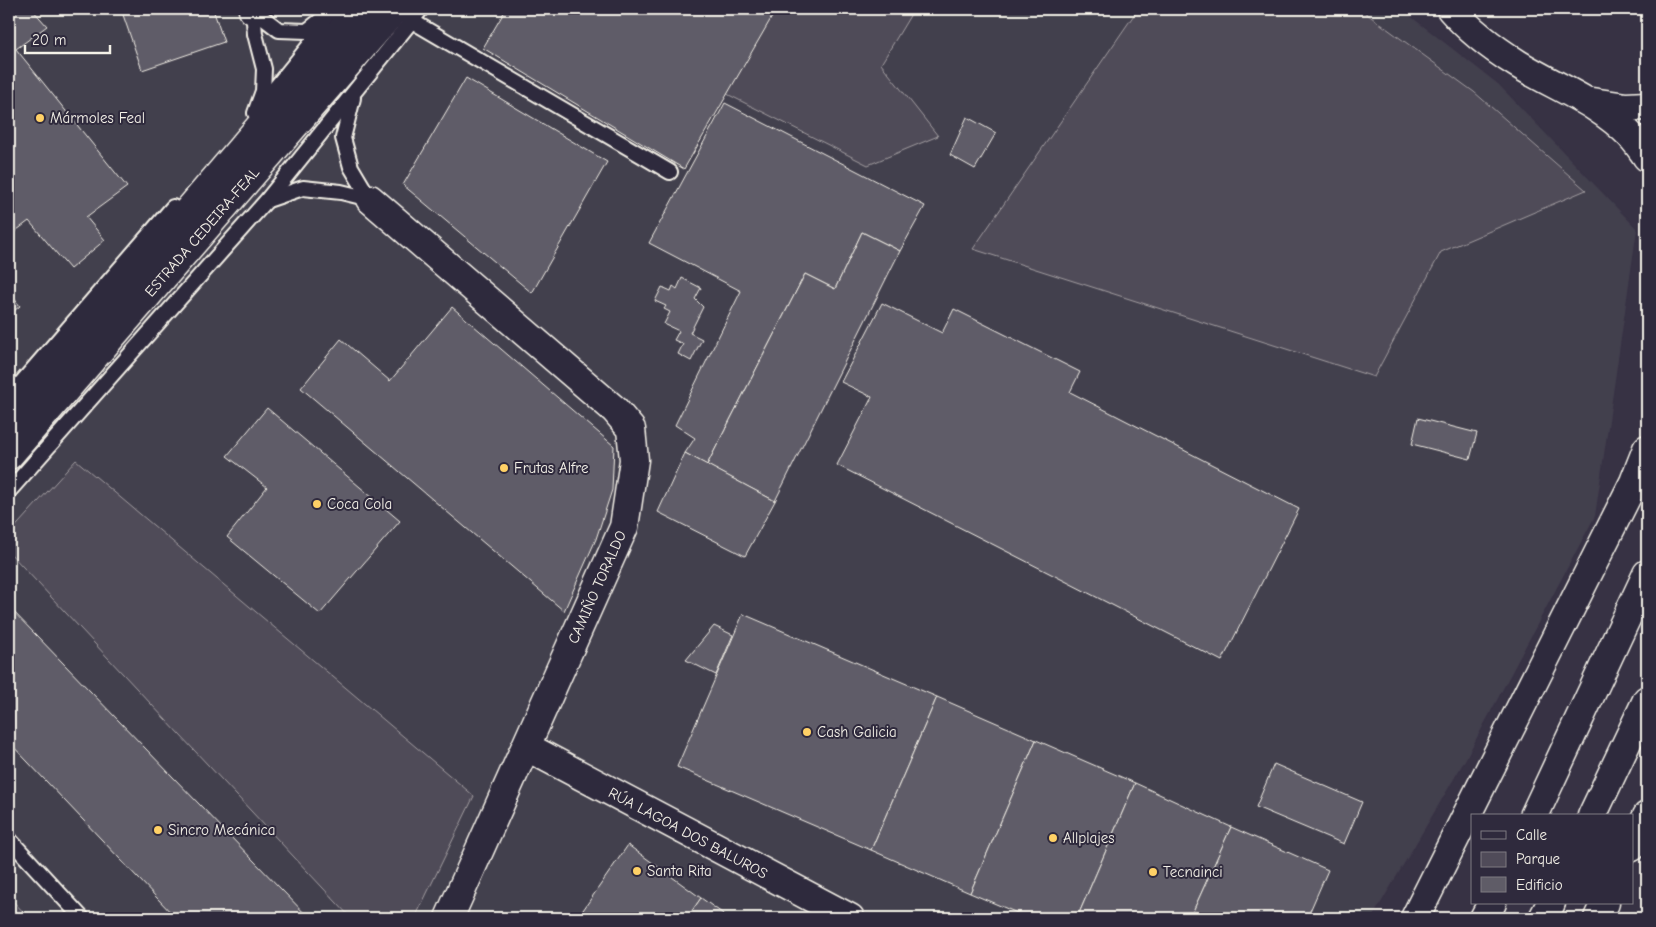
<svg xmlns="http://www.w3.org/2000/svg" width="1656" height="927" font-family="'Comic Neue',sans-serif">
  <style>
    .built { fill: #433f4e }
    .green { fill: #504b59; stroke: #a29ea0 }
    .building { fill: #5f5c67; stroke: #f4f1e8 }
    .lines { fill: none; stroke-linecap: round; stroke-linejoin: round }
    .service-casing { stroke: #f4f1e8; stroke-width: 18 }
    .minor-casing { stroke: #f4f1e8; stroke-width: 31 }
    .primary-casing { stroke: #f4f1e8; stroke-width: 31 }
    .trunk-casing { stroke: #f4f1e8; stroke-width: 31 }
    .service { stroke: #2f2a3d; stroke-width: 14 }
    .minor { stroke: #2f2a3d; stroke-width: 28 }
    .primary { stroke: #2f2a3d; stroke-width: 28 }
    .trunk { stroke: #2f2a3d; stroke-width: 28 }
    .poi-dot { fill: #ffd166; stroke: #2f2a3d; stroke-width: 2 }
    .labels { text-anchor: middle; stroke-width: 4; stroke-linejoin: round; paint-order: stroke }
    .poi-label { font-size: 15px; fill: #f4f1e8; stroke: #2f2a3d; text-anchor: start }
    .street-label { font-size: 15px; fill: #f4f1e8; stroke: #2f2a3d }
  </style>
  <rect width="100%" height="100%" fill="#373244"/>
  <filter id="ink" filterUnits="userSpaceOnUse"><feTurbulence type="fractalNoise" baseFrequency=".02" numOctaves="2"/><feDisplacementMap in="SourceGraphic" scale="10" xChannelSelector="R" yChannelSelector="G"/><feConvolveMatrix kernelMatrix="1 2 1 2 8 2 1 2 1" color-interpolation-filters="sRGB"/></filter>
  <g filter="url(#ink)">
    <path class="built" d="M9,9H1401L1498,84L1637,229L1595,516L1465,760L1372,918H9Z"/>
    <g class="green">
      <path d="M773,9H914L881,64L938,136L868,165L727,94Z"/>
      <path d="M1138,9H1360L1474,92L1586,190L1441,252L1374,377L973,249Z"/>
      <path d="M76,460L474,796L415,918H351L9,552V534Z"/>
      <path d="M9,897L29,918H9Z"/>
    </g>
    <g class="building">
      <path d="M9,9H32L47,26L16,49L127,187L86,217L105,240L70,269L29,221L9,236Z"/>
      <path d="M121,9H213L224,42L142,70Z"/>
      <path d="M506,9H773L776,10L684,169L483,48Z"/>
      <path d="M466,78L607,162L532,293L403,185Z"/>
      <path d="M725,103L925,206L900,251L862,232L835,289L805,274L707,465L685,453L695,438L675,425L741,291L649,243Z"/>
      <path d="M967,117L996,133L975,169L950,155Z"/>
      <path d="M862,232L900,251L775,501L707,465L805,274L835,289Z"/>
      <path d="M682,278L701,288L695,299L703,307L690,333L702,339L691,361L678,354L683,344L674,340L679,331L664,324L670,312L664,309L666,306L655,301L662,287L671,291L673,286L677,289Z"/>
      <path d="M9,292L20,306L9,315Z"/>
      <path d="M882,303L942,333L954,309L1080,372L1070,392L1299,509L1222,661L837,465L872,397L841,382Z"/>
      <path d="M452,307L614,446L612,490L596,539L564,611L301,388L341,339L390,381Z"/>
      <path d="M267,408L400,521L320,614L227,537L267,487L227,456Z"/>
      <path d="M1418,418L1477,433L1470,459L1412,444Z"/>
      <path d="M685,453L775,501L745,556L658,512Z"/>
      <path d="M9,607L309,918H176L9,742Z"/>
      <path d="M743,614L937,697L871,850L677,767Z"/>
      <path d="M714,626L733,635L716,675L686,660Z"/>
      <path d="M937,697L1036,740L970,893L871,850Z"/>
      <path d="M1036,740L1135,783L1077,918H1029L970,893Z"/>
      <path d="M1274,764L1362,802L1344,844L1256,807Z"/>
      <path d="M1135,783L1231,827L1190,918H1077Z"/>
      <path d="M1231,827L1328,870L1307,918H1190Z"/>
      <path d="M628,845L701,898L687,918H589L581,913Z"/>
      <path d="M701,898L729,918H687Z"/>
      <path d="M581,913L589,918H577Z"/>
    </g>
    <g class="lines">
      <defs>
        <g id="service">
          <path d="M412,21L670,172"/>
          <path d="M272,92L339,9"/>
          <path d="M255,113L263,91L264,69L255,34L253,10L279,30L307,31L327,15"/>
          <path d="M268,200L303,188L341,192L370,199L351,167L343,138L353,98"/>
          <path d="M9,397L173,207"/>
          <path d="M9,491L267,200L421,9"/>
          <path d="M9,839L82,918"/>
        </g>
        <g id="minor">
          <path d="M253,9V10"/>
          <path d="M370,199L615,410L631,429L634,460L624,527L449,918"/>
          <path d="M527,747L850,918"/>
        </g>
        <g id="primary">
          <path d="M1451,9C1470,31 1494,49 1518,64C1557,88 1599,102 1631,136C1637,142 1642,150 1647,157"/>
          <path d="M1592,102L1626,107L1647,106"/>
          <path d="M9,421L360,9"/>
          <path d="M9,455L395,9"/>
        </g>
        <g id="trunk">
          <path d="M1534,816L1647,574"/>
          <path d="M1592,816L1647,700"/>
          <path d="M1632,847L1647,816"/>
          <path d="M1415,918L1634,482L1647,449"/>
          <path d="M1484,918L1492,903"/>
          <path d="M1543,918L1551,903"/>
          <path d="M1598,918L1605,903"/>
        </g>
      </defs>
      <use href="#service" class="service-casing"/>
      <use href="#minor" class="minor-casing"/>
      <use href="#primary" class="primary-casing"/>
      <use href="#trunk" class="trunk-casing"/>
      <use href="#service" class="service"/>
      <use href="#minor" class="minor"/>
      <use href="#primary" class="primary"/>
      <use href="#trunk" class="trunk"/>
    </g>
  </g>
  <g class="poi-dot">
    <circle cx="40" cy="118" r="5"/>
    <circle cx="504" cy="468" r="5"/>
    <circle cx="317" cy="504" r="5"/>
    <circle cx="807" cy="732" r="5"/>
    <circle cx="158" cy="830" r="5"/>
    <circle cx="1053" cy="838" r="5"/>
    <circle cx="637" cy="871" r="5"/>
    <circle cx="1153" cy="872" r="5"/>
  </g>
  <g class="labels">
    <g class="poi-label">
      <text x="50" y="123">Mármoles Feal</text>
      <text x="514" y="473">Frutas Alfre</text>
      <text x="327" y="509">Coca Cola</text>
      <text x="817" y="737">Cash Galicia</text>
      <text x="168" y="835">Sincro Mecánica</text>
      <text x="1063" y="843">Allplajes</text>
      <text x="647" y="876">Santa Rita</text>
      <text x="1163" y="877">Tecnainci</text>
    </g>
    <g class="street-label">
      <text transform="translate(202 232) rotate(-49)" y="5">ESTRADA CEDEIRA-FEAL</text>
      <text transform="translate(597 587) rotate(-66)" y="5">CAMIÑO TORALDO</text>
      <text transform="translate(688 833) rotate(28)" y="5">RÚA LAGOA DOS BALUROS</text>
    </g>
  </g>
  <rect width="1656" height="927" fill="none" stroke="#2f2a3d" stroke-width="30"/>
  <rect x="15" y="15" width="1626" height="897" fill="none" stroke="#f4f1e8" stroke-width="2" filter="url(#ink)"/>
  <rect x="1471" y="814" width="162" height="90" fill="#2f2a3d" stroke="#7e7a81"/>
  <rect x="1481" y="831" width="25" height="8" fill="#2f2a3d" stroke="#7e7a81"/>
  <text x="1516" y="840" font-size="15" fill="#f4f1e8">Calle</text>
  <rect x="1481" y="852" width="25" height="15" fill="#504b59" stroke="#7e7a81"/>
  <text x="1516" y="864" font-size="15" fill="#f4f1e8">Parque</text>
  <rect x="1481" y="877" width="25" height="15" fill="#5f5c67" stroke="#7e7a81"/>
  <text x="1516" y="890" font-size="15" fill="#f4f1e8">Edificio</text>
  <path d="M25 45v8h85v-8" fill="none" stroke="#f4f1e8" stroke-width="2.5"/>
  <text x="32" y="45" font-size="15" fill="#f4f1e8" stroke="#2f2a3d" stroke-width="4" paint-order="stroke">20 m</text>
</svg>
